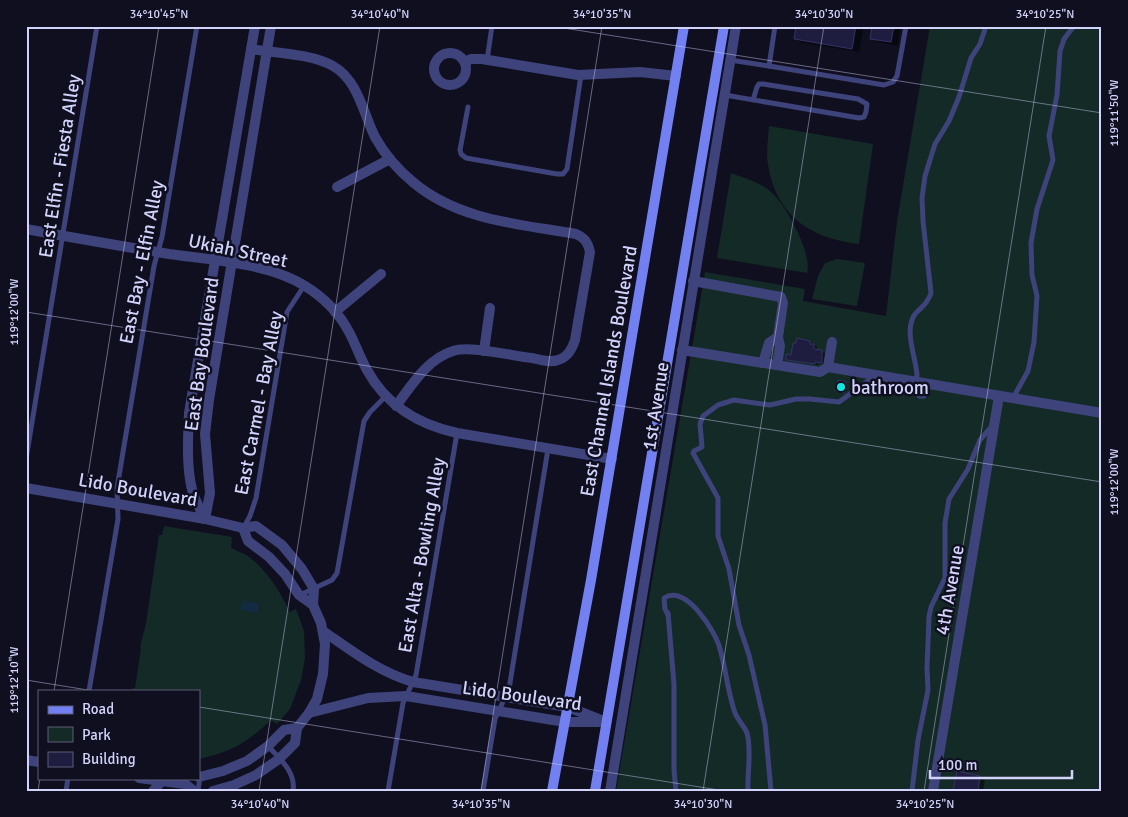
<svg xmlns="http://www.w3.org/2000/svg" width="1128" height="817" font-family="Signika,sans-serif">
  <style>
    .green { fill: #132a26 }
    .water { fill: #122a42 }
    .shadow { fill: #0007 }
    .building { fill: #1f1d3f; stroke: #353169 }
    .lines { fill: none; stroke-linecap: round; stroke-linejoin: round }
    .lane { stroke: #3e447b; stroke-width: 5 }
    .street { stroke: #3e447b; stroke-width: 10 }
    .secondary { stroke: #7280f2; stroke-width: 10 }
    .ticks { fill: none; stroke: #d2d3fb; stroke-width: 1; stroke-opacity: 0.45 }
    .poi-dot { fill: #15e5de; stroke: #100f20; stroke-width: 2 }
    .labels { text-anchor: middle; stroke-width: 5; stroke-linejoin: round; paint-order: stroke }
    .street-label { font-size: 19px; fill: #d2d3fb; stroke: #100f20 }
    .poi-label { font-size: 19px; fill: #d2d3fb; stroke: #100f20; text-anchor: start }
    .neatline { fill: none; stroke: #d2d3fb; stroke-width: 2 }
    .ticks-label { font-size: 12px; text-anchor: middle; fill: #d2d3fb }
  </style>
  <rect width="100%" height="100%" fill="#100f20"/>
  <g class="green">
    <path d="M930,26H1102V791H616L705,272L805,289L803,301L886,316L897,221Z"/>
    <path d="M769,126L873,144L859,244C810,238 777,217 768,165C766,153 768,139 769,126Z"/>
    <path d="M731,173C744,178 759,182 770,191C785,203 813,254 807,273L717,258Z"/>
    <path d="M837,259L865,263L857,306L812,299L818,276L825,263Z"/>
    <path d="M164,526L232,537L231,548C237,551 244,553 249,557C267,570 281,593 290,612L296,609L304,631L305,658L301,680L290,709L277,724L271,720C247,743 231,752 199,759V691H132L133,688H135L141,648L140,647L146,623L159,535H162Z"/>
  </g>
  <path class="water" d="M242,601L259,603L258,613L241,610Z"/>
  <g class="shadow">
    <path d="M797,26H864L859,52L802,43L795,39Z"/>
    <path d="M873,26H897L900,30L898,46L878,42L871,38Z"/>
    <path d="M810,342L817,347L816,351L825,353V364L818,363V365L787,359Z"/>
    <path d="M958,772L980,777L985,780L983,791H955Z"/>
  </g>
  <g class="building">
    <path d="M796,26H856L852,49L794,39Z"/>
    <path d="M872,26H894L891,42L870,39Z"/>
    <path d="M797,338L810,341V344H814V349L822,350V363L815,362V364L786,360V354L791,355L793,343H796Z"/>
    <path d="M838,380L846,382L844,393L836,391Z"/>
    <path d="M957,771L980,776L978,791H953Z"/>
  </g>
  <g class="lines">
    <g class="lane">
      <path d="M487,60L492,26"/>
      <path d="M730,60L769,66L775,26"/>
      <path d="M769,66L884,85L893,82L897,76L906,26"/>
      <path d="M725,95L859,118L864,117L866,112L867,104L858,99L763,84H759L757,87L753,100"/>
      <path d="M468,107L460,150L461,154L466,158L557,174H563L567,169L581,75"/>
      <path d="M927,384L924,396H919C912,389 917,383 917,375C916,359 906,335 912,320C915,309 926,309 931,293L923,221L922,198L925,176L935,144L949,121L959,97L971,58L980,44L986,26"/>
      <path d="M1013,398L1028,371L1034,342L1037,296L1032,275L1031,243L1037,209L1053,160L1049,136L1057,95L1060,51L1064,39L1074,26"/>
      <path d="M26,459L97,26"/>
      <path d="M244,527L250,516L256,498L287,312L304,286"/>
      <path d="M300,595L332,580L337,573L364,421L370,412L386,396"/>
      <path d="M668,613L674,684V770L676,791"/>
      <path d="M668,615L665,609L664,598C686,584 716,632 720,649C726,670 728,693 735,713C738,720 744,726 747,733C752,750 747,773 748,791"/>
      <path d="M89,691L118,519L117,488L154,266L162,237L197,26"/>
      <path d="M268,746C280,759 296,772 293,791"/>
      <path d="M66,791L68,778"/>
      <path d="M198,791L200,777"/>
      <path d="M388,791L403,703L416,675L457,433"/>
      <path d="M483,791L495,719L509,689L548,449"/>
      <path d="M771,791L765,725L749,655L739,625L729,569L718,536V498L693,453L694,451L702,447L700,424L703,416L718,405L734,400L770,405L796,399H810L839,402L876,375"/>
      <path d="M912,791L918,740L928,690L927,668L929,617L931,607L945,578V523L949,499L968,469L980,440L993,425"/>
    </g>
    <g class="street">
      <path d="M251,49C276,53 312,54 333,66C358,80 363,113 375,137C385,155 398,170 414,183C460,221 520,224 576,234C585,238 588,243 590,252L575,340C572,349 568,357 558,360C550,363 541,360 532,358C513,356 469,345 453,351C427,359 412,385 396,406"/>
      <circle cx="450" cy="69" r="16"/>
      <path d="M465,62L471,59H482L578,75L640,72L676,76"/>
      <path d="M337,187L390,159"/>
      <path d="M26,229C74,238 121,246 169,254C211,260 269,263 305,286C323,297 339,313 349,332C356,345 360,358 367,370C386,405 419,425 457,433L612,459"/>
      <path d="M693,281L781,297L783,303L778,337L780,346L777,365"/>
      <path d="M335,312L381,274"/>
      <path d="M682,350L820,372L828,367L832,342"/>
      <path d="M484,351L490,308"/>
      <path d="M763,363L769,343L778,337"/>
      <path d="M828,367L1102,413"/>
      <path d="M26,488L205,519L243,528L256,526L282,545L302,569L314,589L313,605L321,623L325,644L323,674L317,699L309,713L297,728L295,743L279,759L256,775L234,785L213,791"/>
      <path d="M205,519C201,511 196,502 193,493C186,470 188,438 189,413L255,26"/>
      <path d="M205,519L210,493L205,434L209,400L271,26"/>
      <path d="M243,528L248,541L269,557L285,574L299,595L313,605"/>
      <path d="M323,631C352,651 379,672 413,682L568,707L606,722"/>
      <path d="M309,713L368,698L406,696L565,722H599"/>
      <path d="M26,760L39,762"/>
      <path d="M199,777L223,771L247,761L268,746L284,730L297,728"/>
      <path d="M139,778L185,784L194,791"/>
      <path d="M153,791L162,781"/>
      <path d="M610,791L736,26"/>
      <path d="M933,791L999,396"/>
    </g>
    <g class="secondary">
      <path d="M552,791L591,580L684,26"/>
      <path d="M595,791L724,26"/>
    </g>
  </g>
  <path class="ticks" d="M551,26L1102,113M26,312L1102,482M26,680L94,691M54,691L159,26M199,707L725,791M38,791L40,778M259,791L380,26M481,791L602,26M703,791L824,26M924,791L1046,26"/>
  <circle class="poi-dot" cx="841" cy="387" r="5"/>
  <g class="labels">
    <g class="street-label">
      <text transform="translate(59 166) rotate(-81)" y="7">East Elfin - Fiesta Alley</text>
      <text transform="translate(238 250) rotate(12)" y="7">Ukiah Street</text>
      <text transform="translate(141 262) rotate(-79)" y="7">East Bay - Elfin Alley</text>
      <text transform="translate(201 354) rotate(-82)" y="7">East Bay Boulevard</text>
      <text transform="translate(608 371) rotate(-80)" y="7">East Channel Islands Boulevard</text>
      <text transform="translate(258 403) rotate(-79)" y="7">East Carmel - Bay Alley</text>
      <text transform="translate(655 406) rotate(-81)" y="7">1st Avenue</text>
      <text transform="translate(138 489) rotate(10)" y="7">Lido Boulevard</text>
      <text transform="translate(421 555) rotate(-80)" y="7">East Alta - Bowling Alley</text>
      <text transform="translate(949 590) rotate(-80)" y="7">4th Avenue</text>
      <text transform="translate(522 695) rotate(8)" y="7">Lido Boulevard</text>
    </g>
    <g class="poi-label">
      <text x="851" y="394">bathroom</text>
    </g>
  </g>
  <rect width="1128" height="817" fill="none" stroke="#100f20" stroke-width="55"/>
  <rect x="38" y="690" width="162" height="90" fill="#100f20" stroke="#5e5d78"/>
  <rect x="48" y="706" width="25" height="8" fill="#7280f2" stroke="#5e5d78"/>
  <text x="82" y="714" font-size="15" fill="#d2d3fb">Road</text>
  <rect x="48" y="727" width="25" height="15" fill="#132a26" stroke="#5e5d78"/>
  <text x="82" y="740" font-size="15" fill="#d2d3fb">Park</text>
  <rect x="48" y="752" width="25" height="15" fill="#1f1d3f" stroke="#5e5d78"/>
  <text x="82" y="764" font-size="15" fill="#d2d3fb">Building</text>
  <path d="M930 770v8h142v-8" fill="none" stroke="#d2d3fb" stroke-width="2.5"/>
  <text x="938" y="770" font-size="15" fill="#d2d3fb" stroke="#100f20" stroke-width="4" paint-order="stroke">100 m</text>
  <rect x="28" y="28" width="1072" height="762" class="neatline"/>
  <g class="ticks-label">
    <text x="159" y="18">34°10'45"N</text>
    <text x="380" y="18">34°10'40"N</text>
    <text x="602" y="18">34°10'35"N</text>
    <text x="824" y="18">34°10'30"N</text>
    <text x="1045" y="18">34°10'25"N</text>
    <text transform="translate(1114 113) rotate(-90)" y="4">119°11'50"W</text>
    <text transform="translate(14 312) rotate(-90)" y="4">119°12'00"W</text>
    <text transform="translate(1114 482) rotate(-90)" y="4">119°12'00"W</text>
    <text transform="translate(14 680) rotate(-90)" y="4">119°12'10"W</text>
    <text x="260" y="808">34°10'40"N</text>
    <text x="481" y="808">34°10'35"N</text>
    <text x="703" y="808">34°10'30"N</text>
    <text x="925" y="808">34°10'25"N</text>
  </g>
</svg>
